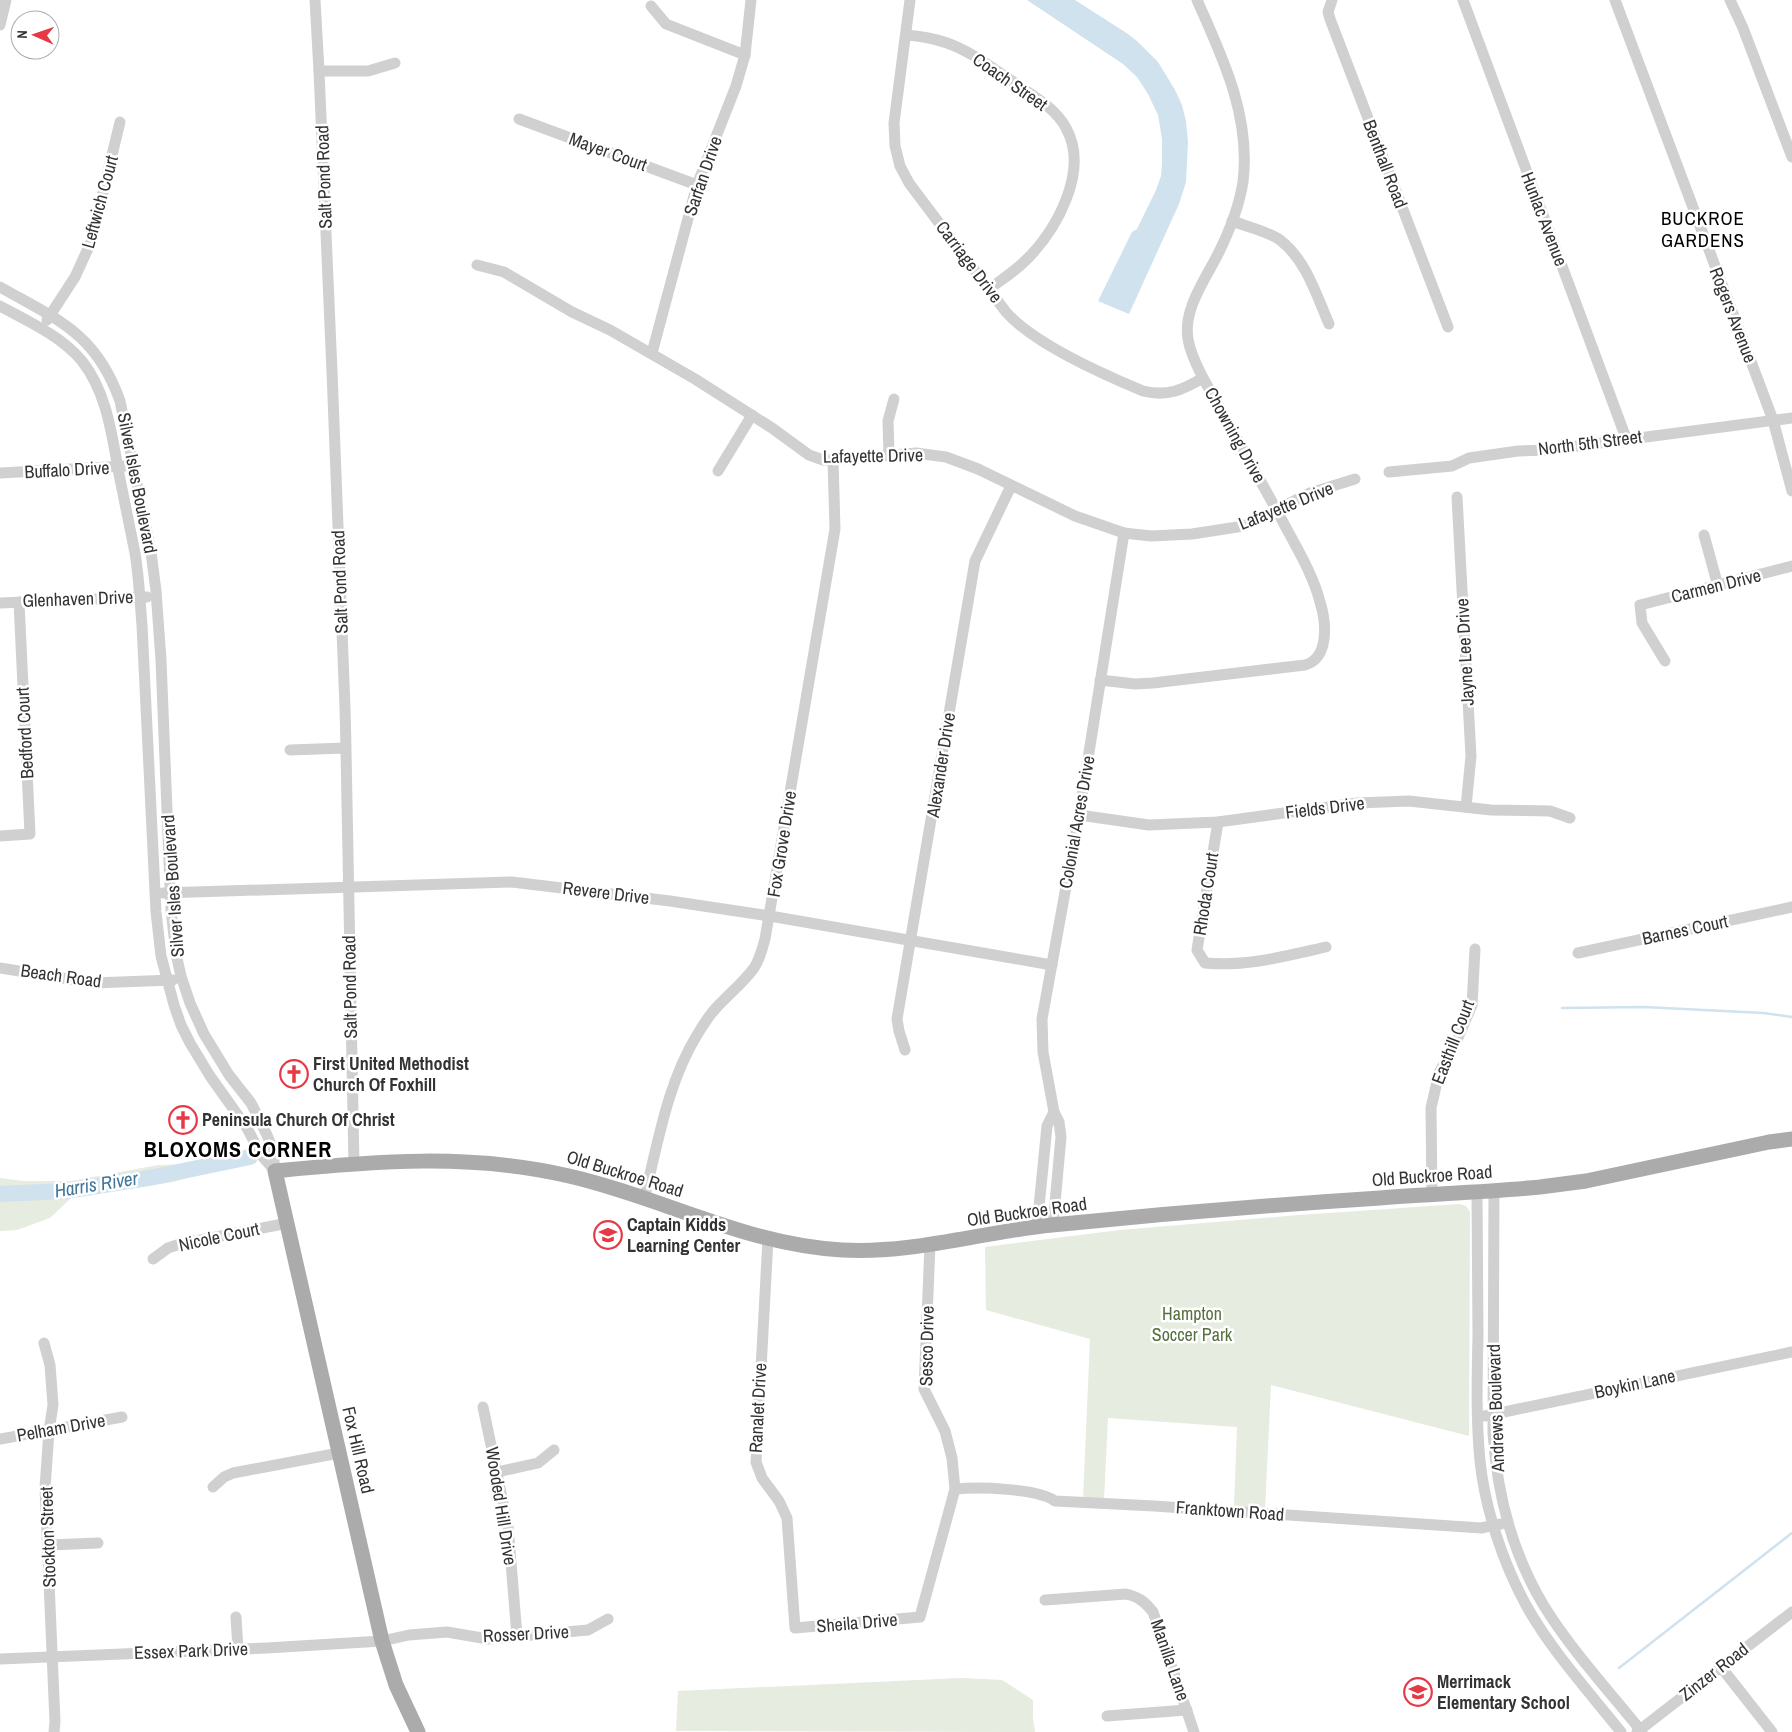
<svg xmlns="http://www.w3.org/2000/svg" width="1792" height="1732" font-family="'Archivo Narrow',sans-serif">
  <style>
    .green { fill: #e6ecdf }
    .water { fill: #cfe2ee }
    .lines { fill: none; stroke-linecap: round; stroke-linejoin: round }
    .stream { stroke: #cfe2ee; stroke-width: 2.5 }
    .river { stroke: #cfe2ee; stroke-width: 16 }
    .minor { stroke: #d0d0d0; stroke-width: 11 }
    .major { stroke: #ababab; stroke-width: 15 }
    .labels { text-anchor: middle; stroke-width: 5; stroke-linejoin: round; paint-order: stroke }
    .street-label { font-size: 18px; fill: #333; stroke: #fff }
    .poi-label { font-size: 18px; font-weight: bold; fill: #333; stroke: #fff; text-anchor: start }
    .park-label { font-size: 18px; fill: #56703f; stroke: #fff }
    .neighbourhood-label { font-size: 19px; letter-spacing: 1px; fill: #000; stroke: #fff }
    .water-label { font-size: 19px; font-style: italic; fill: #3f7597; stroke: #fff }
    .district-label { font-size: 22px; font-weight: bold; letter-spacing: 1px; fill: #000; stroke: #fff }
  </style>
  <rect width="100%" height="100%" fill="#fff"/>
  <g class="green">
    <path d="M244,1154L250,1162L236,1168H220L173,1182L72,1197L50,1218L17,1230L0,1231V1178L23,1181H71L158,1165L198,1164Z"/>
    <path d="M1460,1204L1466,1206L1470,1212L1469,1436L1271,1385L1265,1510L1234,1507L1237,1427L1108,1418L1104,1500L1083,1499L1090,1339L986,1310L985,1247L1120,1230L1299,1215Z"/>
    <path d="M961,1678L1002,1680L1033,1700V1718L1035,1732L676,1731L678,1691Z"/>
  </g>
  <path class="water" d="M1027,0H1075L1128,34L1138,42L1158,62L1175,90L1182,105L1186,121L1188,142L1186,182L1179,204L1129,314L1098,301L1132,232L1137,229L1156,190L1161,176L1162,164V139L1158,115L1148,94L1137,77L1123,64Z"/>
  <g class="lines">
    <g class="stream">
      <path d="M1562,1008L1644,1007L1763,1013L1792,1017"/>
      <path d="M1619,1668L1792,1533"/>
    </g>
    <path class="river" d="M0,1194L66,1191L154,1177L250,1157"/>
    <g class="minor">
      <path d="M315,0L319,71C328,283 338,496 345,708C349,860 350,1012 354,1165"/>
      <path d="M910,0L894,123L895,146L900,166L909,183L1006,312C1034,344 1102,374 1143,391C1168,397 1182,390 1203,378"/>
      <path d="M1332,0L1328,12L1330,19L1448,327"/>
      <path d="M1463,0L1626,438"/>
      <path d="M1615,0L1773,420L1792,491"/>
      <path d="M1730,0L1743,28L1792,157"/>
      <path d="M651,6L666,24L745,55"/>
      <path d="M0,25L6,0"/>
      <path d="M906,35C920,36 933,38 947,43C970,51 991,67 1012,81C1031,95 1055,107 1066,128C1090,171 1056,231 1025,261C1014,272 1001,280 989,289"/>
      <path d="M319,71H368L395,63"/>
      <path d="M519,119L697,185"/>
      <path d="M1232,221C1245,226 1270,232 1280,240C1306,260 1316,294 1329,324"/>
      <path d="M477,265L504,272L572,312L610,330L695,379L772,428L809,455L823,460H833L916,453L946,457L978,469L1075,516L1124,533L1151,536L1192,534L1244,526L1310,493L1355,479"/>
      <path d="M0,287C58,320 96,333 120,401L151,552L156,591L161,660L171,910L176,954L181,976L190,1003L204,1034L229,1075L251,1103L267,1135L273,1150L275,1171"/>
      <path d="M0,306C28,321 61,336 82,361C108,394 112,438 120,479C125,504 130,528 135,553C139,577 140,602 142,625L156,912L161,956L174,1005L181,1025L190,1043L210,1076L247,1128L261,1155L275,1171"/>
      <path d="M47,320L75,277L91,242L120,122"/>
      <path d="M652,353L697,185L736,86L745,55L751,0"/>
      <path d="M889,455L888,421L894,399"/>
      <path d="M718,471L752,415"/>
      <path d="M1389,472L1452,466L1469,458L1518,451L1547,450L1792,418"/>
      <path d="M0,473L125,466"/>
      <path d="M1457,497L1471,756L1466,807"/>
      <path d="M1704,535L1718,586"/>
      <path d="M0,603L147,597"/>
      <path d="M1665,661L1642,623L1640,605L1792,566"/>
      <path d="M1100,680L1135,684L1153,683L1305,665C1330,658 1326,621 1320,602C1313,574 1296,547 1283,522C1257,474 1230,426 1203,378C1197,366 1190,353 1188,339C1183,309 1205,280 1218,254C1229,232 1239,207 1243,182C1251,117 1223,58 1197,0"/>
      <path d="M290,750L345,748"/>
      <path d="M1079,815L1149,825L1218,822L1357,803L1409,801L1491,810L1550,811L1570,818"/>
      <path d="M1218,822L1197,950L1205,963C1246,967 1286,956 1326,947"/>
      <path d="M0,836L30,834L19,602"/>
      <path d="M163,893L512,882L670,901L770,916L1052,965"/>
      <path d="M1578,953L1792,907"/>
      <path d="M0,968L93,983L173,980"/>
      <path d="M905,1050L899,1031L897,1019L975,561L1011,486"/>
      <path d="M1494,1191L1493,1433C1497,1494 1512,1553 1544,1606C1572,1651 1609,1691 1642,1732"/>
      <path d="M1477,1192C1477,1240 1478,1288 1478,1336C1477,1378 1476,1420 1480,1461C1485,1509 1503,1563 1526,1605C1550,1649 1590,1693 1621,1732"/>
      <path d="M1432,1195L1431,1108L1439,1073L1457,1040L1472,1005L1475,949"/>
      <path d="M644,1199C658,1143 667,1084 697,1035C703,1025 709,1015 717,1007C729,994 744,982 754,968C760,959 762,949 765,939L835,529L833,460"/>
      <path d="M1053,1225L1061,1137L1059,1122L1054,1112L1043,1052L1042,1019L1079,815L1124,533"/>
      <path d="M1037,1227L1047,1126L1054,1112"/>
      <path d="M768,1239L756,1462L762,1478L779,1501L787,1518L795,1628L920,1617L955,1489L952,1458L945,1431L924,1389L930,1245"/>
      <path d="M153,1259L168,1248L180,1244L288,1223"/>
      <path d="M44,1343L50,1365L53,1405L49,1431L45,1488L55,1722L54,1732"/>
      <path d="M483,1407L508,1526L517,1636"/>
      <path d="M1485,1416L1792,1352"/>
      <path d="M0,1439L122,1417"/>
      <path d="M497,1472L538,1463L554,1450"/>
      <path d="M213,1487L224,1477L233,1473L339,1453"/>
      <path d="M955,1489C978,1487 1037,1488 1055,1501L1154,1506L1481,1528L1501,1524"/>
      <path d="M49,1545L98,1543"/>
      <path d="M1045,1600L1126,1594C1139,1597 1145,1602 1153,1612L1194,1732"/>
      <path d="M236,1617L238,1649"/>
      <path d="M0,1659L267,1648L382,1641L409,1635L447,1632L488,1639L588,1630L608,1619"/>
      <path d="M1721,1667L1772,1732"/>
      <path d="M1107,1716L1187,1710"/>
      <path d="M1637,1732L1792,1612"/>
    </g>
    <path class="major" d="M418,1732L396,1685L382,1641L275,1171C374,1161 471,1153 569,1176C661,1197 746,1245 842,1250C913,1254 982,1232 1052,1225C1161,1214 1270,1205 1380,1198C1433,1194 1487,1192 1540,1187L1586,1181L1769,1142L1792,1139"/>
  </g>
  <defs>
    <symbol id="church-ring" viewBox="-11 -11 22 22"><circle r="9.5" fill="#fff" stroke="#e63946" stroke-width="1.5"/><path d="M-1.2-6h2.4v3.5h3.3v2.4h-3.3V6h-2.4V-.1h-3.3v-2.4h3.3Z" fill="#e63946"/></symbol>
    <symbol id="school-ring" viewBox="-11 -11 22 22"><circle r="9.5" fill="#fff" stroke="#e63946" stroke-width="1.5"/><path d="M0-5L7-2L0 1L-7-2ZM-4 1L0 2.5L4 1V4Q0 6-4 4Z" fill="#e63946"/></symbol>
  </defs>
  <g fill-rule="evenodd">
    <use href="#church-ring" x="278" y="1058" width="32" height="32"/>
    <use href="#church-ring" x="167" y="1104" width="32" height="32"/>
    <use href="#school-ring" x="592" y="1219" width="32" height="32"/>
    <use href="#school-ring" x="1402" y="1676" width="32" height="32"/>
  </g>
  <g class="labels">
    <g class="street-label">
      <text transform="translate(1010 82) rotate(35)" y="6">Coach Street</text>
      <text transform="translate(608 152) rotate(20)" y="6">Mayer Court</text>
      <text transform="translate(1385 164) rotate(69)" y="6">Benthall Road</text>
      <text transform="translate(703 176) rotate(-71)" y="6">Sarfan Drive</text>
      <text transform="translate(324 177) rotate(-92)" y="6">Salt Pond Road</text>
      <text transform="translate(100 202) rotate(-75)" y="6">Leftwich Court</text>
      <text transform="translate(1544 219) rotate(69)" y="6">Hunlac Avenue</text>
      <text transform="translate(969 262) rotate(53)" y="6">Carriage Drive</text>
      <text transform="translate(1733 315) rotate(69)" y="6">Rogers Avenue</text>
      <text transform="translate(1235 435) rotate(61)" y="6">Chowning Drive</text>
      <text transform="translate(1590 443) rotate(-7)" y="6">North 5th Street</text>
      <text transform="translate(873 456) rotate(-1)" y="6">Lafayette Drive</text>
      <text transform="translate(67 470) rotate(-3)" y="6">Buffalo Drive</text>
      <text transform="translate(137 483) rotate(79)" y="6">Silver Isles Boulevard</text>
      <text transform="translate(1286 506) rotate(-22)" y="6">Lafayette Drive</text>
      <text transform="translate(340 582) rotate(-92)" y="6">Salt Pond Road</text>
      <text transform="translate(1716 586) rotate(-14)" y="6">Carmen Drive</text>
      <text transform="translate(78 599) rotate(-2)" y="6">Glenhaven Drive</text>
      <text transform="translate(1465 652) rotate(-93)" y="6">Jayne Lee Drive</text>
      <text transform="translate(25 733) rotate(-93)" y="6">Bedford Court</text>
      <text transform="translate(941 765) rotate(-81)" y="6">Alexander Drive</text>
      <text transform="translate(1325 808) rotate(-7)" y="6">Fields Drive</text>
      <text transform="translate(1077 822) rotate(-80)" y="6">Colonial Acres Drive</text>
      <text transform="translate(782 844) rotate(-81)" y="6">Fox Grove Drive</text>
      <text transform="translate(173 886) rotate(-94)" y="6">Silver Isles Boulevard</text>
      <text transform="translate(606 893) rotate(7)" y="6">Revere Drive</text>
      <text transform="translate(1206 894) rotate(-81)" y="6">Rhoda Court</text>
      <text transform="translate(1685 930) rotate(-12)" y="6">Barnes Court</text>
      <text transform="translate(61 976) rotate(8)" y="6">Beach Road</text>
      <text transform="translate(350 987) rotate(-91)" y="6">Salt Pond Road</text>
      <text transform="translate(1453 1042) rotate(-69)" y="6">Easthill Court</text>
      <text transform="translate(625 1174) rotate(17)" y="6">Old Buckroe Road</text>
      <text transform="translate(1432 1176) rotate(-4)" y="6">Old Buckroe Road</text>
      <text transform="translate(1027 1212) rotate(-8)" y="6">Old Buckroe Road</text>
      <text transform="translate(219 1237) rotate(-12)" y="6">Nicole Court</text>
      <text transform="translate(927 1346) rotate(-89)" y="6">Sesco Drive</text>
      <text transform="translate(1635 1384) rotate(-12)" y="6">Boykin Lane</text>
      <text transform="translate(758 1408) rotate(-87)" y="6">Ranalet Drive</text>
      <text transform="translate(1496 1408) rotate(-92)" y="6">Andrews Boulevard</text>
      <text transform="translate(61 1428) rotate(-10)" y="6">Pelham Drive</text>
      <text transform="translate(358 1450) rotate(77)" y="6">Fox Hill Road</text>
      <text transform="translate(501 1506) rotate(81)" y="6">Wooded Hill Drive</text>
      <text transform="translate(1230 1511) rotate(4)" y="6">Franktown Road</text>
      <text transform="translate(48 1537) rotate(-92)" y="6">Stockton Street</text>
      <text transform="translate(857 1623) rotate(-5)" y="6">Sheila Drive</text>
      <text transform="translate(526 1634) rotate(-3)" y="6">Rosser Drive</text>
      <text transform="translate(191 1651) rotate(-2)" y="6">Essex Park Drive</text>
      <text transform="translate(1170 1660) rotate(71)" y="6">Manilla Lane</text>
      <text transform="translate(1714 1672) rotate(-38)" y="6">Zinzer Road</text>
    </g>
    <g class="poi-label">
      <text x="313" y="1070">First United Methodist<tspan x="313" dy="21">Church Of Foxhill</tspan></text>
      <text x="202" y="1126">Peninsula Church Of Christ</text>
      <text x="627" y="1231">Captain Kidds<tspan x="627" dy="21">Learning Center</tspan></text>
      <text x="1437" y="1688">Merrimack<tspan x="1437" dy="21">Elementary School</tspan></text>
    </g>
    <g class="park-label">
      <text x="1192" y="1320">Hampton<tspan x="1192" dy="21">Soccer Park</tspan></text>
    </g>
    <g class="neighbourhood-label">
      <text x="1703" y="225">BUCKROE<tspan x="1703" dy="22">GARDENS</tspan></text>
    </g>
    <g class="water-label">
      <text transform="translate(96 1184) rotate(-9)" y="7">Harris River</text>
    </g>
    <g class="district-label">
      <text x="238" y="1157">BLOXOMS CORNER</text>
    </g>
  </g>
  <g transform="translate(35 35) rotate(272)"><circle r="24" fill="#ffffff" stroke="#adadad"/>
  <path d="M0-4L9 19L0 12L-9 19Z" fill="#e63946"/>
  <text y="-8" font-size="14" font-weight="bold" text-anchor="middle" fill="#333333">N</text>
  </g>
</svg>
